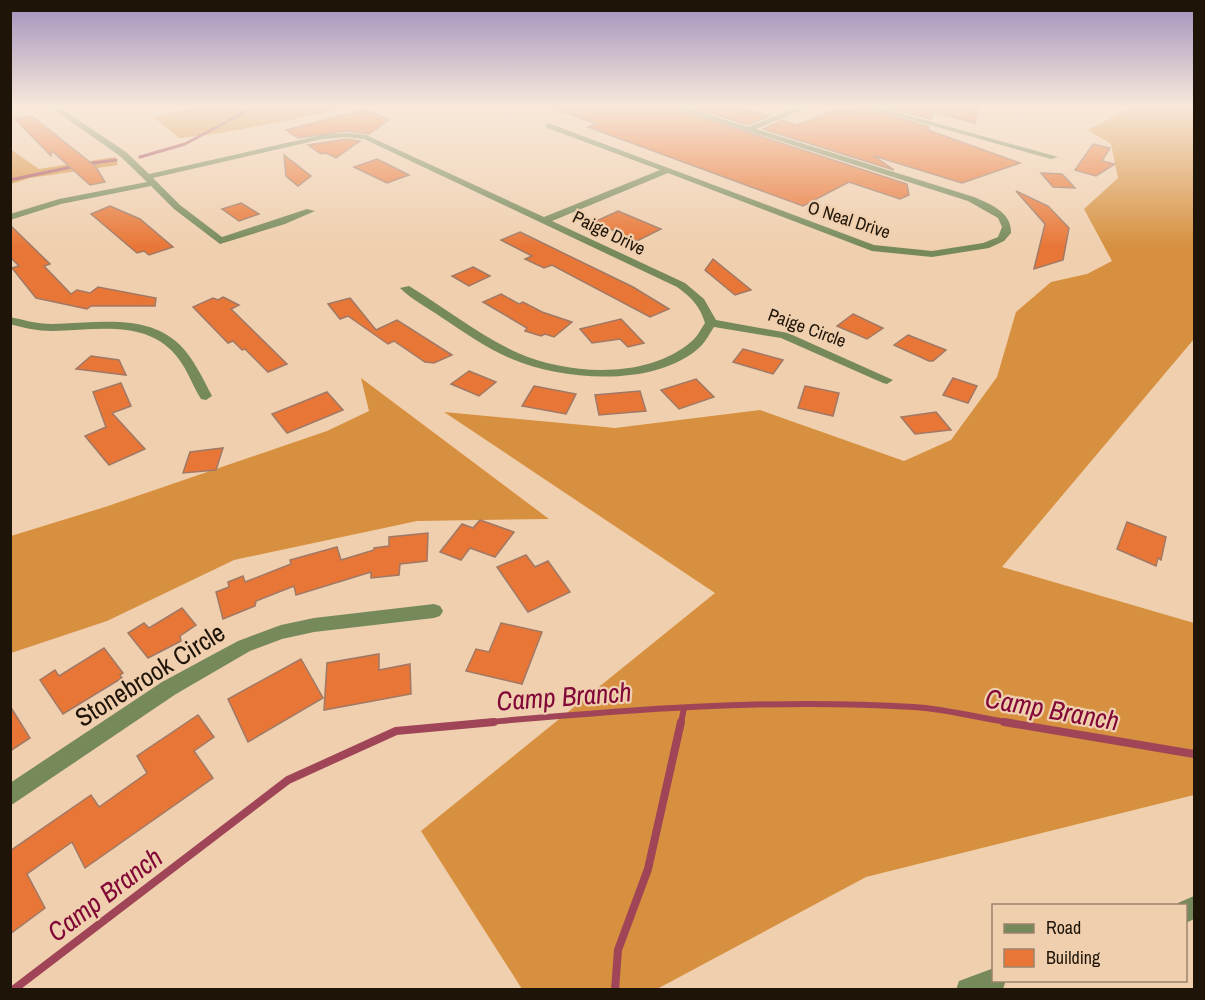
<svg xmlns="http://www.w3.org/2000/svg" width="1205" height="1000" font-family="'Archivo Narrow',sans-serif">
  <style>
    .forest { fill: #d6903f }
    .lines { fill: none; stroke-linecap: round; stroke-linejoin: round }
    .stream-far2 { stroke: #a04557; stroke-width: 3 }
    .stream-far1 { stroke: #a04557; stroke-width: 6 }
    .stream { stroke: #a04557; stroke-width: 8 }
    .building { fill: #e87737; stroke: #a07865; stroke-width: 1.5 }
    .minor { fill: #75895a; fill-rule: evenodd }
    .tertiary { fill: #75895a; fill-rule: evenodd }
    .labels { text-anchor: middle; stroke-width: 4.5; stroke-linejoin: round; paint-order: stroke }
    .far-street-label { font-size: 18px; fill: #1f1408; stroke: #efcfae }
    .near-street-label { font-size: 26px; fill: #1f1408; stroke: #efcfae }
    .near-water-label { font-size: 27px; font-style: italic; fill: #820837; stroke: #efcfae }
  </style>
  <rect width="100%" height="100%" fill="#efcfae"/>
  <g class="forest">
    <path d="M196,107H355C296,117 238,133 179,138L153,117Z"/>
    <path d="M1131,107H1194V339L1002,567L1194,623V795L866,877L657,989H522L421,831L715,593L444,412L615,428L760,410L904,461L951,440L997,377L1016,312L1051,282L1087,274L1112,261L1084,209L1118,178L1111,144L1088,130Z"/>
    <path d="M10,149L39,169L115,157L118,165L30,178L11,184Z"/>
    <path d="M361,378L549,519L417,521L234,560L107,621L11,653V536L105,507L327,431L369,411Z"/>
  </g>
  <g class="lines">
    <g class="stream-far2">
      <path d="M140,157L185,144L254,107"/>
      <path d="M85,164L116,160"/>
      <path d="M10,180L76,166"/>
    </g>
    <g class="stream-far1">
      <path d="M478,723C623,710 768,698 914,707C946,709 980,718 1012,723"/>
      <path d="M681,723L684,708"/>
    </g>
    <g class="stream">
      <path d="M1004,722L1194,754"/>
      <path d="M13,990L288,780L396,731L494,722"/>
      <path d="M615,990L618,950L648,869L681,722"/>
    </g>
  </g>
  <g class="building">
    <path d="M554,107H671L907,184L909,195L900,199L849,182L803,206L588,127L597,124L554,109Z"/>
    <path d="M692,107H737L769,116L748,125Z"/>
    <path d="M853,107H864L929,127L928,130L1020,163L962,183L874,156L894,170L763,129L782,120L797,125L839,108L852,112Z"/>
    <path d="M886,107H978L975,123L933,112L931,119Z"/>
    <path d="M365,109L389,120L369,134L347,131L298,138L286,130Z"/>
    <path d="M32,116L96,167L105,182L90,185L52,151L51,156L15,119Z"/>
    <path d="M347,139L360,141L336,158L326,153L321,154L308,145Z"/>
    <path d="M1093,144L1110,148L1102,161L1115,164L1096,176L1075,170Z"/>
    <path d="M284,155L311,176L298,186L286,176Z"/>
    <path d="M377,159L409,175L387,183L354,167Z"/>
    <path d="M1041,173L1062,174L1075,188L1053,187Z"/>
    <path d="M1016,191L1048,206L1069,228L1063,260L1034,269L1045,224Z"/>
    <path d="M241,203L259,214L239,221L222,209Z"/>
    <path d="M110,206L140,219L173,247L149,255L144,251L137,253L91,214Z"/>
    <path d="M618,211L661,229L637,241L594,222Z"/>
    <path d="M10,225L50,264L44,266L71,294L77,290L90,293L98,287L156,298L155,306H91L87,309L36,298L12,268L19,266L10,257Z"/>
    <path d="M520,232L633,287L669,309L650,317L552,265L544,268L525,259L532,256L501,240Z"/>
    <path d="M713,259L751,290L735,295L705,270Z"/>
    <path d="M473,267L490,276L469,286L452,276Z"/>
    <path d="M501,294L519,304L523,302L542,312L572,322L554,337L545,334L541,336L525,331L527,328L483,302Z"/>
    <path d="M223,297L239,305L231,309L287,364L268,372L245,349L242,350L233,341L228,343L193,307L213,298L218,300Z"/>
    <path d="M350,298L376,330L397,320L452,355L434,363L425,362L394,341L388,344L348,316L340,319L328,304Z"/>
    <path d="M853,314L883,328L867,339L837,326Z"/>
    <path d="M621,319L644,343L628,347L620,339L592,343L580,329Z"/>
    <path d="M908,335L946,350L933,361H929L894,345Z"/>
    <path d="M743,349L783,360L773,374L733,362Z"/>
    <path d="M91,356L119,360L126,375L76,369Z"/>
    <path d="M469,371L496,382L479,396L451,384Z"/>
    <path d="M953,378L977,386L968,403L943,395Z"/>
    <path d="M696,379L714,397L679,409L661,390Z"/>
    <path d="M121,383L131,406L112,413L145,449L109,465L85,436L106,427L93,392Z"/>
    <path d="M534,386L576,394L566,414L522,406Z"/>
    <path d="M805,386L839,393L833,416L798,408Z"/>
    <path d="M640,391L646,411L599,415L595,395Z"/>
    <path d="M327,392L343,410L287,433L272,414Z"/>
    <path d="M936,412L951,430L915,434L901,417Z"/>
    <path d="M223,448L216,470L183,473L190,452Z"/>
    <path d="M480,520L514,532L495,557L470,548L461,560L440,552L462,524L473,528Z"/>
    <path d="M1127,522L1166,537L1161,560L1158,558L1156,566L1117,549Z"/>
    <path d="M428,533L427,561L400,564L399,575L371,578V572L296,595L294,586L256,601L255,606L223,619L216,592L229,587L228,582L243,576L245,582L291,564L290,560L337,547L341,560L374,550V548L389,546V537Z"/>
    <path d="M526,555L535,567L548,561L570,592L528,612L497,567Z"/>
    <path d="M182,608L196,625L180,636L181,641L148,658L128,633L144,623L149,628Z"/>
    <path d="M501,623L542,632L522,684L466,671L476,649L489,652Z"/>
    <path d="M104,648L123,673L120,675L122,678L63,714L40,680L55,670L59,676Z"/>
    <path d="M379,654V670L410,664L411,694L324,710L327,663Z"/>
    <path d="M301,659L323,698L248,742L228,699Z"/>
    <path d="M10,706L30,738L10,751Z"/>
    <path d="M198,715L214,737L194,751L213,778L85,868L72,842L27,874L45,908L10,934V851L91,795L99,807L147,773L137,756Z"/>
  </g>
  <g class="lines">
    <g class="minor">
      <path d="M50,107H59L126,152L149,174L322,135L347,133L366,135L544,217L660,170L545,127L548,123L874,245L932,251L983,243L998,237L1002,227L998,218L968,201L673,107H684L748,127L798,107H808L756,129L974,197C990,204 1012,212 1011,233L1004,241L989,248L932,257L872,251L668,173L552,221L685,283L704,299L716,320L788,333L893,380L887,384L883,383L781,338L714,327C710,333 706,341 701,346C657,388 564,381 512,359C487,349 464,332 441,317C428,308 411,299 400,288L409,286C445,308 479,335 518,353C568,375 648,380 692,341C697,337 701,329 705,323C700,306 691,297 677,287L364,139L347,137L322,139L153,178L180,205L222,237L307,209L315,211L285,224L220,244L174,209L151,186L61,204L10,220V214L59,199L147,182L120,156Z"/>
      <path d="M866,107H878L1058,157L1051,159Z"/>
      <path d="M10,317C24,320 37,324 51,324C94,324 146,312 180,345C194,359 203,379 212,396L206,400L201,399C191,383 186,365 172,351C140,319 92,331 52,331C37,331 24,328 10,324Z"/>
      <path d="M434,604L440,606L443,611L440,616L434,618L314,632L282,639L250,651L176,694L10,806V783L162,682L238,641L281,625L314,618Z"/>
    </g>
    <g class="tertiary">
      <path d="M1194,896V919L1186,923V906H1177L1178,903Z"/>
      <path d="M994,968V980H1006L1003,989L956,990L959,981Z"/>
    </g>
  </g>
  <linearGradient id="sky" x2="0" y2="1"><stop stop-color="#a190bc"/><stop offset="0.43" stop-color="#f8e9db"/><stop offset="1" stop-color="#f8e9db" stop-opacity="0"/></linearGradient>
  <rect width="1205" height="247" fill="url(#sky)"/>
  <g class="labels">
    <g class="far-street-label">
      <text transform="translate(849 220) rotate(18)" y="6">O Neal Drive</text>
      <text transform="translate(609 233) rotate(26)" y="6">Paige Drive</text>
      <text transform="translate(807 328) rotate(20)" y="6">Paige Circle</text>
    </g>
    <g class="near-street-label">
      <text transform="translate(150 675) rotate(-32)" y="9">Stonebrook Circle</text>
    </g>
    <g class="near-water-label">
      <text transform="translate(564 697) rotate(-4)" y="9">Camp Branch</text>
      <text transform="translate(1052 710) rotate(10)" y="9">Camp Branch</text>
      <text transform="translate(105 895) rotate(-37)" y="9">Camp Branch</text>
    </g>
  </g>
  <rect width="1205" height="1000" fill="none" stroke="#1f1408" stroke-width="24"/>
  <rect x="992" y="904" width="195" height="78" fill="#efcfae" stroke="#9c846c" stroke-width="1.5"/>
  <rect x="1004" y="924" width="30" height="9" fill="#75895a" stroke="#9c846c" stroke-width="1.5"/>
  <text x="1046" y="934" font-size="18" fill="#1f1408">Road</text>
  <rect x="1004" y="949" width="30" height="18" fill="#e87737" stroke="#9c846c" stroke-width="1.5"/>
  <text x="1046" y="964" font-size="18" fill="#1f1408">Building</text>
</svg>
